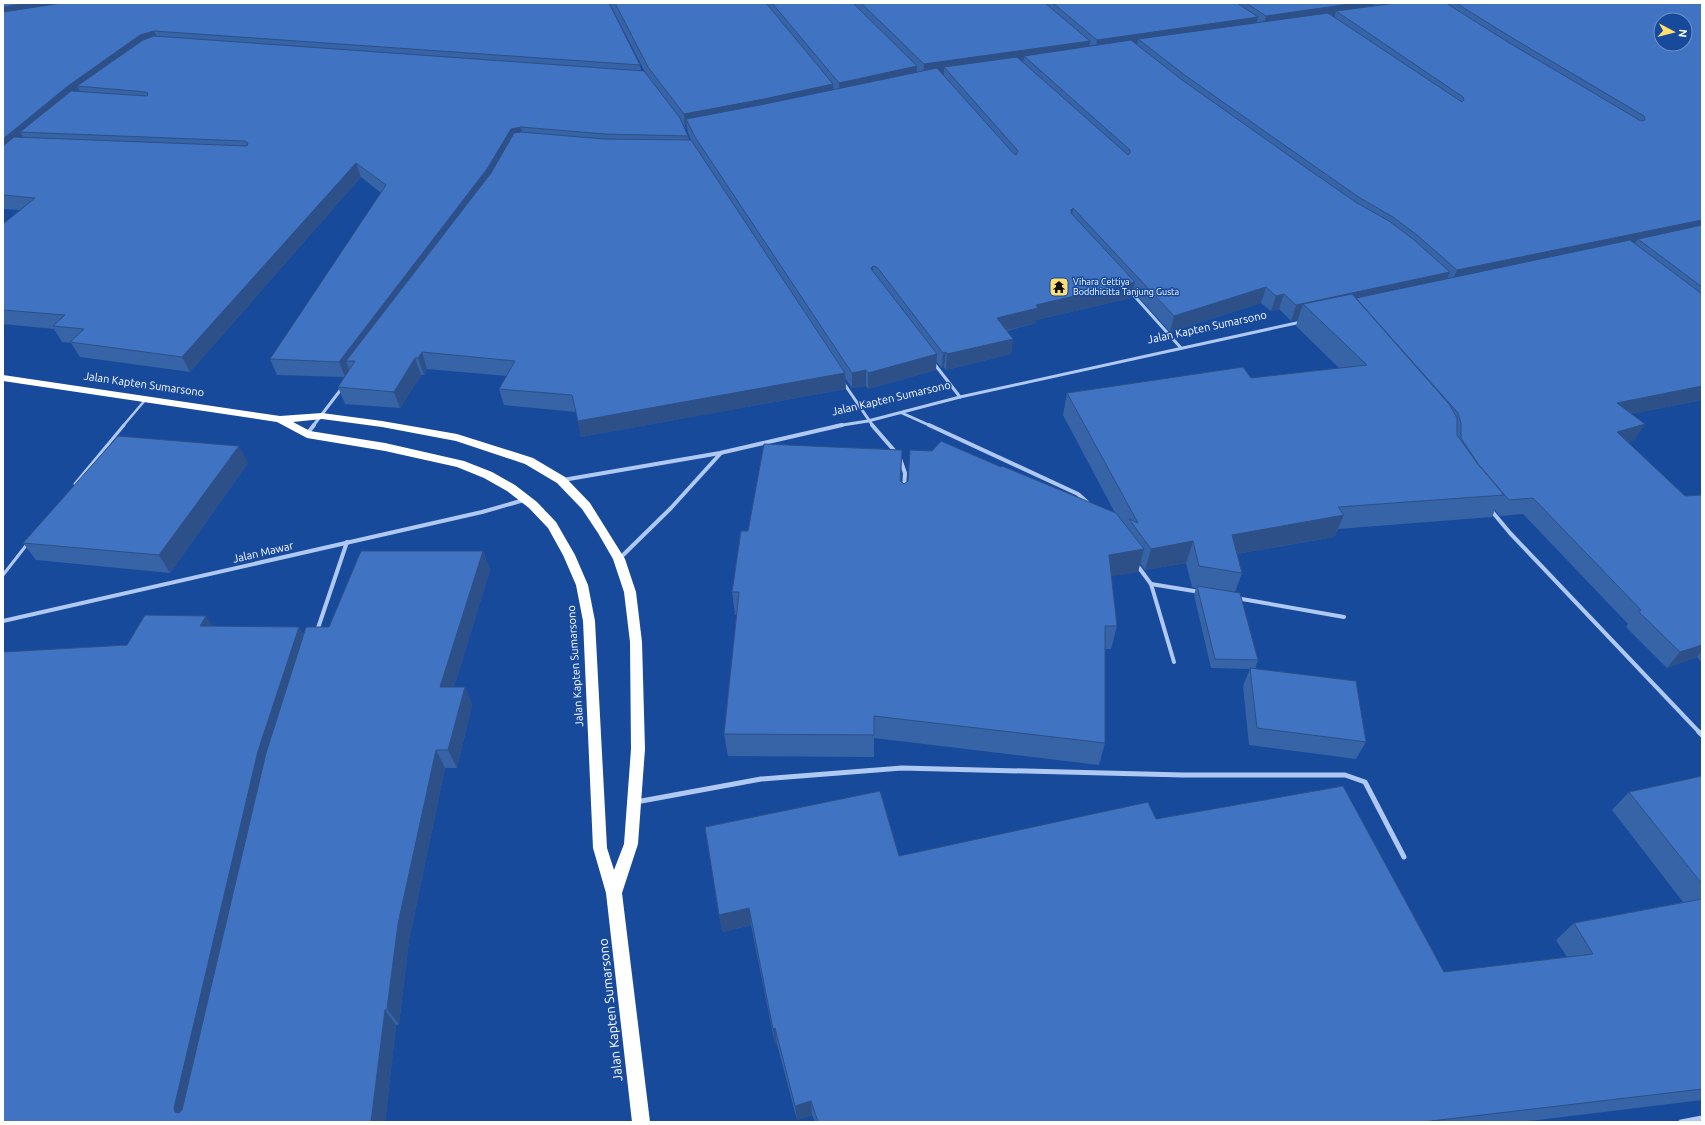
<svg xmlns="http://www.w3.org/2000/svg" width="1705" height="1125" font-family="Ubuntu,sans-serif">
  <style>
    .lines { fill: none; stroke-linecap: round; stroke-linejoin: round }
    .lane-far1 { stroke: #afc9f2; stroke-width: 2.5 }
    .lane { stroke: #afc9f2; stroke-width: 3 }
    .street-far2 { stroke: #afc9f2; stroke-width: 3 }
    .street-far1 { stroke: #afc9f2; stroke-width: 4 }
    .street { stroke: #afc9f2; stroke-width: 5 }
    .highway { fill: #fff; fill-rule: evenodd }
    .wall { fill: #3763a7; fill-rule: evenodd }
    .shaded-wall { fill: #2d5088 }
    .building { fill: #4073c2; stroke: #2d5088; fill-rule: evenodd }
    .labels { text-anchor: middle; stroke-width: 3; stroke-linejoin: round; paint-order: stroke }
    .far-poi-label { font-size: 9px; fill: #fff; stroke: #184a9c; text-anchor: start }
    .street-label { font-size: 11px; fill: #fff; stroke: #184a9c }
    .near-street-label { font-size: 13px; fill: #fff; stroke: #184a9c }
  </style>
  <rect width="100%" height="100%" fill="#184a9c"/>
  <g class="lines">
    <path class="lane-far1" d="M123,426L146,399"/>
    <g class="lane">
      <path d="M75,484L124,425"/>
      <path d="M3,575L28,543"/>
    </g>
    <g class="street-far2">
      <path d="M1129,290L1181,348"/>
      <path d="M933,362L960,397"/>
      <path d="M843,382L873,426"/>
      <path d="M902,413L931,426"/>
      <path d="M313,426L342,388"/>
      <path d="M836,426L868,421L960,397L1301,322"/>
    </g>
    <g class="street-far1">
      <path d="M872,425L899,456L905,473L904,489"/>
      <path d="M929,425L1078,494L1088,503"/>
      <path d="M307,434L314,425"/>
      <path d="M563,480L720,453L842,425"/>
      <path d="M1490,509L1510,533L1700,733"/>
      <path d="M619,559L671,508L720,454"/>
      <path d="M1137,565L1151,584L1174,662"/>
      <path d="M1151,584L1200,592"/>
      <path d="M1236,598L1344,617"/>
      <path d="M3,621L482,512L524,500"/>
      <path d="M317,631L347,542"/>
    </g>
    <g class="street">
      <path d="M1699,732L1702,735"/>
      <path d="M636,802L761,779L902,768L1183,775H1345L1365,782L1404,857"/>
      <path d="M1681,1122L1702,1118"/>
    </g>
    <path class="highway" d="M3,375L280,416L322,413L382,421L457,434L533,458L565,477L590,503L625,559L636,592L642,642L645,749L638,844L622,893L650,1122H632L606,893L593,848L583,621L576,585L563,555L548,528L529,508L507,491L484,478L457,467L385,451L307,438L277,422L3,381ZM322,419L382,427L456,441L525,464L557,483L582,509L598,533L613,559L624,592L630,642L631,749L624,844L614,870L607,848L595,621L588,585L575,555L556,522L537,502L515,485L492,472L464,461L385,443L310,431L293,422Z"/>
  </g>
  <g class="wall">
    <path d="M3,3H1702V400L1631,414L1645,424L1634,440L1628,442L1685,496L1702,495V663L1697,657L1667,668L1626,627L1628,624L1523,514L1500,516L1495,510L1492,517L1338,529L1334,537L1237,554L1242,573L1235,592L1258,660L1255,669L1366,742L1356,759L1249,745L1243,686L1250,669L1211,668L1194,595L1196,588L1192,587L1186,563L1145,570L1140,563L1138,572L1111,576L1117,626L1111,649H1105V743L1099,765L874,738V757L728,756L724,734L737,615H735L732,592L748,531L902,450L901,481L904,484L1001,467L1115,513L1063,415L1067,393L1251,378L1339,368L1296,326L1298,319L1291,321L1279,309L1271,311L1261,303L1170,332L1133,291L1131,298L1036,320V323L1007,331L1013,339L1011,354L946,370L944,367L942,368L936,361V370L868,389L866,386L852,388L845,378L846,389L581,437L576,412L504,405L499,389L507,376L427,369L424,375H421L400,408L345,404L338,387L344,377L277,375L270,359L381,193L361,177L190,372L80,357L71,343L62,342L54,329L3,324V224L20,210L3,209ZM609,3L611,6L646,74L641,71L640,65ZM684,126L685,128H687L688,133L692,143L689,140L688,136Z"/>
    <path d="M248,463L170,573L36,560L23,543Z"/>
    <path d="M483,551L490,570L454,687H465L472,705L457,768H445L409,940L399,1024L396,1025L385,1122H3L127,645L206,616L212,626L299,627L303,635L329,627Z"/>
    <path d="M1702,776V1100L1522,1122H815L812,1115L797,1120L777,1044H775L751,925L723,932L719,915L899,856L1156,819L1444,972L1567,957L1556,940L1574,923L1683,902L1612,810L1629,792Z"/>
  </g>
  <g class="shaded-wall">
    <path d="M29,3H115L3,21V7Z"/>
    <path d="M1357,3H1374L1371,14L1336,11L1334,19L1263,29L1266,16Z"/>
    <path d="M1382,3H1443L1379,12Z"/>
    <path d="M1258,17L1255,30L1138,39L1137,47L1095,53L1097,40Z"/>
    <path d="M154,31L160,44L77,86L82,95L20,132L26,142L3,161V139L68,86L140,35Z"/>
    <path d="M1090,41L1088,54L1024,56L1023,64L944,67V75L923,78L924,64Z"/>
    <path d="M917,66V79L840,97L839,83Z"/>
    <path d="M833,84L834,98L686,119L687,128H685L684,114Z"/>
    <path d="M521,127L524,141L346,361L350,371L345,377L339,362L511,129Z"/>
    <path d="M356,163L361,177L190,372L182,357Z"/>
    <path d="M1073,208L1071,223V210Z"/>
    <path d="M1702,220V233L1638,239L1632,248L1450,286L1457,270Z"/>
    <path d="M873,266V281L871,268Z"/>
    <path d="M1450,272L1443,287L1315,316L1303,304L1298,319L1291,321L1296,305Z"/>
    <path d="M1135,282L1131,298L1036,320V323L995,333L997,318L1036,305Z"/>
    <path d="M1266,287L1261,303L1170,332L1174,316Z"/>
    <path d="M1284,294L1279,309L1271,311L1276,296Z"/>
    <path d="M1013,339L1011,354L946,370L947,354Z"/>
    <path d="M422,352L427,369L424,375L418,358Z"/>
    <path d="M946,352L944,367L942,368L943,353Z"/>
    <path d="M937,354L936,370L868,389V373Z"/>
    <path d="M415,358L421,375L400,408L394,392Z"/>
    <path d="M866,370V386L852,388V373Z"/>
    <path d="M845,373L846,389L581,437L578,421Z"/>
    <path d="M1702,386V400L1608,419L1617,403Z"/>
    <path d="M1645,424L1634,440L1607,448L1617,432Z"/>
    <path d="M239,446L248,463L170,573L159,555Z"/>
    <path d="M1344,515L1334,537L1224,556L1232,535Z"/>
    <path d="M1193,541L1186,563L1145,570L1151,549Z"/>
    <path d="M1144,549L1138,572L1103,578L1109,555Z"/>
    <path d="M483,551L490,570L448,706L440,687Z"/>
    <path d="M206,616L218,635L200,626Z"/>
    <path d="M299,627L309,645L191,1121L175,1112L174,1108L258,751Z"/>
    <path d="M1702,645V651L1697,657L1667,668L1680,652Z"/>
    <path d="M465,687L472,705L457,768L448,750Z"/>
    <path d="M436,750L445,768L409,940L399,1024L387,1009L398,924Z"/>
    <path d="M749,908L751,925L723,932L719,915Z"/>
    <path d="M385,1010L396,1025L385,1122H371Z"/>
    <path d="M775,1028L777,1044H775L773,1029Z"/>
    <path d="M811,1101L812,1115L797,1120L795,1106Z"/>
  </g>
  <g class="building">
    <path d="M3,3H29L3,7Z"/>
    <path d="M62,3H609L640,65L154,31L140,35L68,86L3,139V12Z"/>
    <path d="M615,3H766L833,84L764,99L684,114L648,67Z"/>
    <path d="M772,3H853L917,66L839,83Z"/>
    <path d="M861,3H1045L1090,41L924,64Z"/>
    <path d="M1053,3H1237L1258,17L1097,40Z"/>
    <path d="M1246,3H1357L1266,16Z"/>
    <path d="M1396,3H1446L1511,44L1641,121L1645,120L1644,116L1514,39L1456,3H1702V220L1457,270L1417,235L1393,217L1360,198L1317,168L1186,76L1138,39L1328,13L1462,102L1464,100L1463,97L1336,11ZM1661,20H1685V44H1661Z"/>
    <path d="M154,36L644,71L680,118L688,136L605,134L521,127L511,129L487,169L339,362L270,359L386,185L356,163L182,357L70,342L84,329L53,326L65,315L3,310V224L35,198L3,195V146L14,137L247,146L248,143L245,141L20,132L71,91L147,96L148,93L146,92L77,86L143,40Z"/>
    <path d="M1131,40L1182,80L1315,174L1357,203L1389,221L1413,239L1450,272L1296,305L1284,294L1276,296L1266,287L1174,316L1073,208L1071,210V213L1135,282L1036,305L1038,308L997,318L1013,339L947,354L946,352L943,353L877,267L873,266L871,268L872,270L937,354L868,373L866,370L852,373L695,137L686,119L765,104L937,68L1014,154L1016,155L1018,151L944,67L1017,57L1128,155L1130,153V150L1024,56Z"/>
    <path d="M521,132L604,139L691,140L845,373L578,421L572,395L499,389L515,361L422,352L418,358H415L394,392L338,387L355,361H346L491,173L514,133Z"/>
    <path d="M1702,225V287L1638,239Z"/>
    <path d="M1630,240L1702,294V386L1617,403L1645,424L1617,432L1685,496L1702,495V645L1680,652L1638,611L1641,610L1533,498L1509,500L1479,465L1461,438V423L1458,413L1356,298Z"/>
    <path d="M1352,294L1449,404L1457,418V435L1477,463L1504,495L1338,507L1344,515L1232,535L1242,573L1199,566L1193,541L1151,549L1129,519L1138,523L1067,393L1243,367L1251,378L1367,365L1303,304Z"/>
    <path d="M118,436L239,446L159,555L23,543Z"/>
    <path d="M941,441L1001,467L1002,466L1116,513L1144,549L1109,555L1117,626H1105V743L874,716V735L724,734L739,592H732L741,531H748L764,444L902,450L900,481L904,484L908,481L910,450L932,451Z"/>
    <path d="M361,551H483L440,687H465L448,750H436L398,924L387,1009L385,1010L371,1122H3V652L127,645L145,615L206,616L200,626L299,627L258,751L174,1108L175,1112L179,1113L182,1110L266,753L306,627H329Z"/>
    <path d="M1197,586L1240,593L1258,660L1215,659Z"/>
    <path d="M1250,668L1356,681L1366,742L1257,728Z"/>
    <path d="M1702,776V884L1629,792Z"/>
    <path d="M1343,786L1444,972L1593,954L1574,923L1702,899V1089L1423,1122H818L811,1101L795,1106L775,1028L773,1029L749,908L719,915L705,827L880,791L899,856L1148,802L1156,819Z"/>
  </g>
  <defs>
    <symbol id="temple-square" viewBox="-11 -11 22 22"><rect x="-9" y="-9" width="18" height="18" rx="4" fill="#ffde70" stroke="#184a9c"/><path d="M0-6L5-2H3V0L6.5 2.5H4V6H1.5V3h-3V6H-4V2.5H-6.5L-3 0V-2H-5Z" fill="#111"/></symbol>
  </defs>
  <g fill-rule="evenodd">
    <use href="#temple-square" x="1048" y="276" width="22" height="22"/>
  </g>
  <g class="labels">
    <g class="far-poi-label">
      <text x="1073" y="285">Vihara Cettiya<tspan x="1073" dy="10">Boddhicitta Tanjung Gusta</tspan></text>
    </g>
    <g class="street-label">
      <text transform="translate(1207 327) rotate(-12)" y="4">Jalan Kapten Sumarsono</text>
      <text transform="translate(144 384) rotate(8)" y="4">Jalan Kapten Sumarsono</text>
      <text transform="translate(891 398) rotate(-13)" y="4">Jalan Kapten Sumarsono</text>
      <text transform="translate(263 552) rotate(-13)" y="4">Jalan Mawar</text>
      <text transform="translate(575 666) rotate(-94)" y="4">Jalan Kapten Sumarsono</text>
    </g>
    <g class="near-street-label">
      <text transform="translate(610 1010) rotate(-96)" y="5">Jalan Kapten Sumarsono</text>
    </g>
  </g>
  <rect width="1705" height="1125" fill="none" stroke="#ffffff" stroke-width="8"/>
  <g transform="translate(1673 32) rotate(97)"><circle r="19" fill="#184a9c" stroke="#7492c4"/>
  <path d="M0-3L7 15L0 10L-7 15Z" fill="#ffde70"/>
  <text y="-6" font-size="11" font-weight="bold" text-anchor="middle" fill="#ffffff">N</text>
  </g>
</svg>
